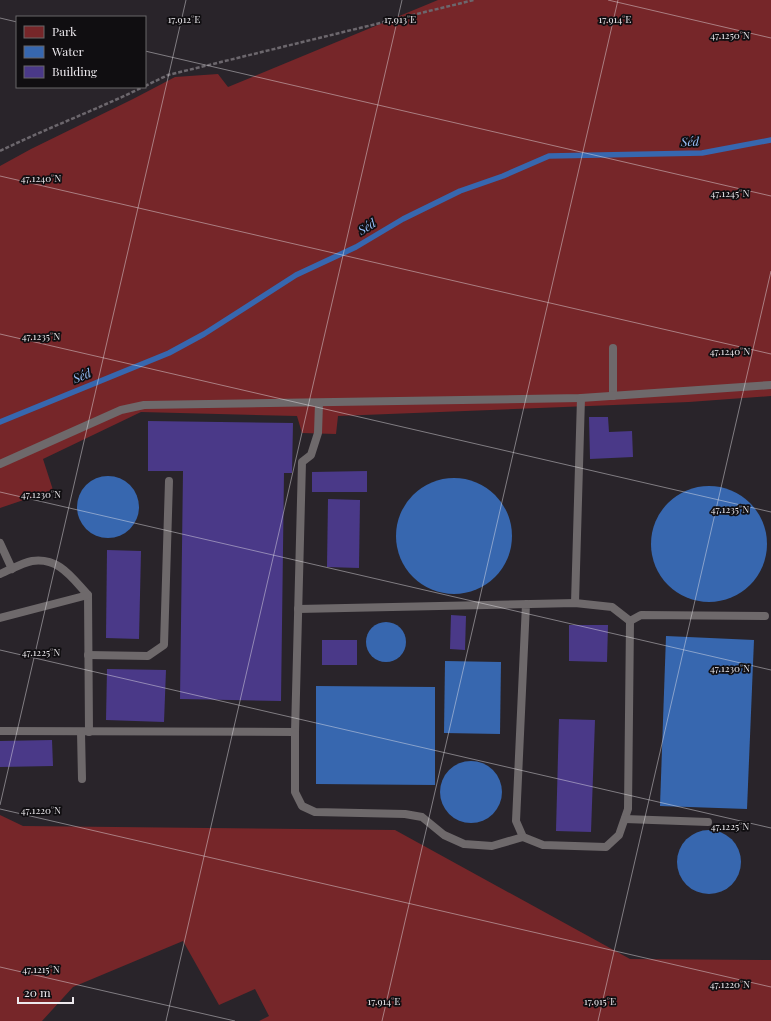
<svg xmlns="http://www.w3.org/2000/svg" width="771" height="1021" font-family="'Playfair Display',serif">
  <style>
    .green { fill: #762629 }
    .water { fill: #3767af }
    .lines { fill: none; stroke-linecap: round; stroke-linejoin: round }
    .stream { stroke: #3767af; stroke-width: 5.5 }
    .building { fill: #4a3988 }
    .path { stroke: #6c676d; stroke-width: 2.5; stroke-dasharray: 4 2; stroke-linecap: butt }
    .lane { stroke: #6e696b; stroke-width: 8 }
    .ticks { fill: none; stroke: #ece9ed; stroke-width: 1; stroke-opacity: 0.45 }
    .labels { text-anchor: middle; stroke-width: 3.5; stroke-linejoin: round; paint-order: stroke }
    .water-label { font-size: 12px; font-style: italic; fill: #99c0fa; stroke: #100e11 }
    .ticks-label { font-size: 10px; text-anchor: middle; fill: #ece9ed; stroke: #100e11; stroke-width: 3.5; stroke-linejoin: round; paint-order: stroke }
  </style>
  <rect width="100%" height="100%" fill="#29242a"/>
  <g class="green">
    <path d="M438,0H771V396L689,402L338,416L336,434L302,433L297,416L141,412L43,459L53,490L0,508V166L31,149L133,99L175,77L218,74L228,87Z"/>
    <path d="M0,815L23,826L395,830L630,959L771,960V1021H259L269,1016L255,989L219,1005L183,941L73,987L42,1021H0Z"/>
  </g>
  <g class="water">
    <circle cx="108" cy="507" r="31"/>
    <circle cx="454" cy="536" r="58"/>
    <circle cx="709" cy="544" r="58"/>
    <circle cx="386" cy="642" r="20"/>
    <path d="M666,636L754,640L747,809L660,806Z"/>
    <path d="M445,661L501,662L500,734L444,733Z"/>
    <path d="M316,686L435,687V785L316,784Z"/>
    <circle cx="471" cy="792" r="31"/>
    <circle cx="709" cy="862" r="32"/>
  </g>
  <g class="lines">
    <path class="stream" d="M0,422L169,353L204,334L296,275L356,247L403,219L460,191L503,176L549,156L702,153L771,140"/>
  </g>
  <g class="building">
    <path d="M589,417H608L609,432L632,431L633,457L590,459Z"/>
    <path d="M148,421L293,423L292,473H284L281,701L180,699L183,471H148Z"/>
    <path d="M367,471V492H312V472Z"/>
    <path d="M328,499L360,500L359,568L327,567Z"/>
    <path d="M107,550L141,551L139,639L106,638Z"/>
    <path d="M451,615L466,616L465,650L450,649Z"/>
    <path d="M569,625H608L607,662L569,661Z"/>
    <rect x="322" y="640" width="35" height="25"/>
    <path d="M107,669L166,670L164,722L106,720Z"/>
    <path d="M559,719L595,720L591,832L556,831Z"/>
    <path d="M52,740L53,766L0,767V741Z"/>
  </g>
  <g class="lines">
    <g class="path">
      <path d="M145,86L168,75L474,0"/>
      <path d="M0,151C47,128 96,110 143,87"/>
    </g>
    <g class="lane">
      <path d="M613,348V396"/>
      <path d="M0,464L121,410L144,405L581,398L771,385"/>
      <path d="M0,543L12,569"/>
      <path d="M0,574C10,570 22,563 32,561C59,557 72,578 88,595L89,732"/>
      <path d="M575,603L581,398"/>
      <path d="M298,609L575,603L612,607L630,621L628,809L619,835L606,847L543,845L523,837L516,821L526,604"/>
      <path d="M0,618L88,595"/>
      <path d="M630,621L641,615L765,616"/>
      <path d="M88,655L148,656L164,645L169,481"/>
      <path d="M0,731L295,732L302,462L311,455L318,433L319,403"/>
      <path d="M81,732L82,779"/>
      <path d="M295,732V792L302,806L315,812L405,814L422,817L444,835L464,844L492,846L523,837"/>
      <path d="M625,819L708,822"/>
    </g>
  </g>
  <path class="ticks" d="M608,0L771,38M0,18L17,22M145,51L771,196M0,176L771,354M0,334L771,512M0,492L771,670M0,650L771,828M0,805L186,0M0,809L771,987M0,967L235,1021M166,1021L402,0M382,1021L618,0M598,1021L771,271"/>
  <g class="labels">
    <g class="water-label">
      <text transform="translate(690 142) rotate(-2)" y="4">Séd</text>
      <text transform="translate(367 227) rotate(-31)" y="4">Séd</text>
      <text transform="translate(82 376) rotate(-22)" y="4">Séd</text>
    </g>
  </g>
  <g class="ticks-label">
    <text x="184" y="23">17.912°E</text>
    <text x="400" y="23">17.913°E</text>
    <text x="615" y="23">17.914°E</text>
    <text x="730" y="39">47.1250°N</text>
    <text x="41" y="182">47.1240°N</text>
    <text x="730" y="197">47.1245°N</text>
    <text x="41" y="340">47.1235°N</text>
    <text x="730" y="355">47.1240°N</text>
    <text x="41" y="498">47.1230°N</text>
    <text x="730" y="513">47.1235°N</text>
    <text x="41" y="656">47.1225°N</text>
    <text x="730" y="672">47.1230°N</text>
    <text x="41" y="814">47.1220°N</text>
    <text x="730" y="830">47.1225°N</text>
    <text x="41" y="973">47.1215°N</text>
    <text x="730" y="988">47.1220°N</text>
    <text x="384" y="1005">17.914°E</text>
    <text x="600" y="1005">17.915°E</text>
  </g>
  <rect x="16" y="16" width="130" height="72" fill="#100e11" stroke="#686669"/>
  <rect x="24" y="26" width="20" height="12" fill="#762629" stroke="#686669"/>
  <text x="52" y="36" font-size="12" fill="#ece9ed">Park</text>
  <rect x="24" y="46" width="20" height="12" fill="#3767af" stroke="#686669"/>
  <text x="52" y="56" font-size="12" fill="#ece9ed">Water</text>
  <rect x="24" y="66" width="20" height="12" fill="#4a3988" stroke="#686669"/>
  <text x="52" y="76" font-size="12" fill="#ece9ed">Building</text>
  <path d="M18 997v6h55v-6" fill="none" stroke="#ece9ed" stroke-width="2"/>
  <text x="24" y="997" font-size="12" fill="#ece9ed" stroke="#100e11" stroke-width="3" paint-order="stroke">20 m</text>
</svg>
